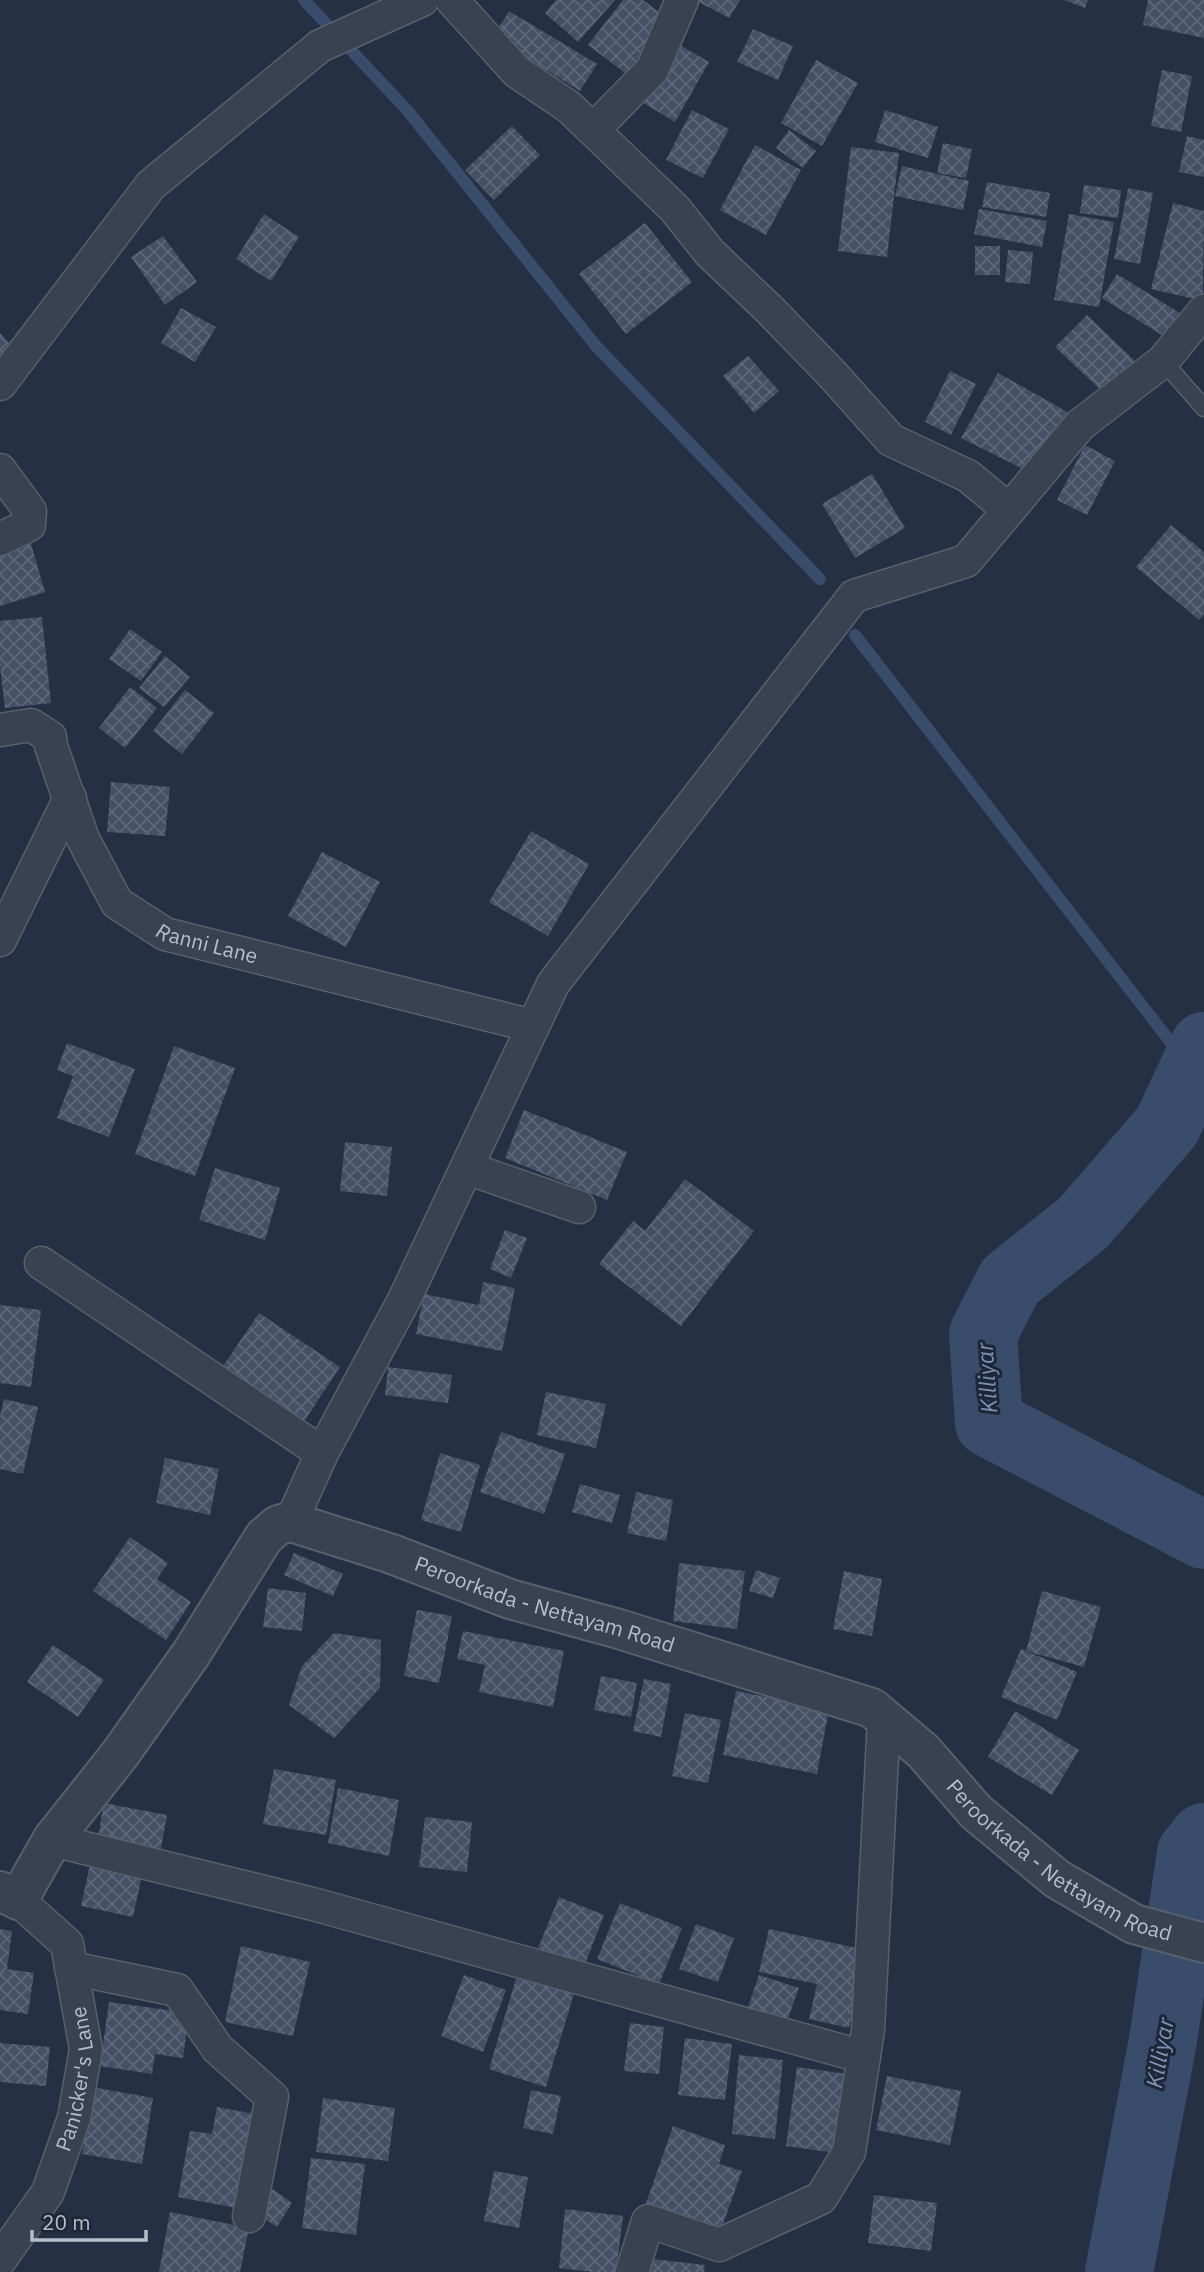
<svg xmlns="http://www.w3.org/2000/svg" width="1204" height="2272" font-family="'IBM Plex Sans',sans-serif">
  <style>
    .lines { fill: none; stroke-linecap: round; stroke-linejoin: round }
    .stream { stroke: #3a4c6b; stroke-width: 12 }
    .river { stroke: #3a4c6b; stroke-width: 68 }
    .building { fill: url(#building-cross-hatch) }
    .service-casing { stroke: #57606f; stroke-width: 19 }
    .minor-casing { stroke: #57606f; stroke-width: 35 }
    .tertiary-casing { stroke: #57606f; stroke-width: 42 }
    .service { stroke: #3a4251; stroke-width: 16 }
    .minor { stroke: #3a4251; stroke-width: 32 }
    .tertiary { stroke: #3a4251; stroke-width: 38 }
    .labels { text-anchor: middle; stroke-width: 6; stroke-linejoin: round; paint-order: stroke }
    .street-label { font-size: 21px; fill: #b6becc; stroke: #1e2737 }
    .water-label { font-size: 23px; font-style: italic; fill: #7d92b3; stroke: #1e2737 }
  </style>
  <defs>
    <pattern id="building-cross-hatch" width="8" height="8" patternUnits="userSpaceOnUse" patternTransform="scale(1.75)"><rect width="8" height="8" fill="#445064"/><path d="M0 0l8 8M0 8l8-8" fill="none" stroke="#5d6779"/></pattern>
  </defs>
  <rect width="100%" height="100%" fill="#253042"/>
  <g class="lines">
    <g class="stream">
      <path d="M304,0L407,110L596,346L820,579"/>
      <path d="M855,635L1193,1071"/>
    </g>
    <g class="river">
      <path d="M1204,1046L1167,1126L1083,1223L1010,1281L983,1334L989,1423L1204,1535"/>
      <path d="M1119,2272L1163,2040L1191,1853L1204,1837"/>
    </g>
  </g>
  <g class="building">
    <path d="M556,0H615L578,42L545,13Z"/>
    <path d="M623,0H643L671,21L629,76L588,45Z"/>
    <path d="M695,0H740L729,18Z"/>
    <path d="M1064,0H1088L1085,8Z"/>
    <path d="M1148,0H1204V38L1143,25Z"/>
    <path d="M509,11L597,64L580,91L493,37Z"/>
    <path d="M753,29L793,46L778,80L737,62Z"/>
    <path d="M676,43L709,62L675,122L642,102Z"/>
    <path d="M816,60L858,83L822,146L781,123Z"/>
    <path d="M1162,70L1192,76L1181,132L1151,126Z"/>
    <path d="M692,110L729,129L703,178L666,160Z"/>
    <path d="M885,110L938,127L928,158L875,142Z"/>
    <path d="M512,126L540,155L494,200L465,170Z"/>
    <path d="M789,130L816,151L803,168L776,148Z"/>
    <path d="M1187,136L1204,140V177L1179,172Z"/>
    <path d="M943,143L972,149L966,178L937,173Z"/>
    <path d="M755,145L801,170L766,235L720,210Z"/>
    <path d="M851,147L899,153L887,257L838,251Z"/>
    <path d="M902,166L969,181L963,210L895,196Z"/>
    <path d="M987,182L1050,193L1046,217L982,207Z"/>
    <path d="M1084,185L1121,190L1118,218L1080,213Z"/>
    <path d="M1128,188L1153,193L1140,264L1114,259Z"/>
    <path d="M1173,203L1204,211L1203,301L1151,289Z"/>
    <path d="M979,209L1047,221L1042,247L974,234Z"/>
    <path d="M264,214L299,237L271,281L236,259Z"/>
    <path d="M1069,214L1114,222L1099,307L1054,300Z"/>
    <path d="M645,223L692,282L626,334L579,274Z"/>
    <path d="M163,236L197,282L165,305L131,257Z"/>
    <rect x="975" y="246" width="25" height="29"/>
    <path d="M1008,250L1033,252L1030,284L1005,282Z"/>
    <path d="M1117,274L1188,318L1173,342L1102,298Z"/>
    <path d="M181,308L216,327L195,362L161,343Z"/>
    <path d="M1087,315L1135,361L1104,393L1055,347Z"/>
    <path d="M0,333L16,351L0,364Z"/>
    <path d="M748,356L779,391L754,413L723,376Z"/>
    <path d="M950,371L976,384L951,435L925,422Z"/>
    <path d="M998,373L1071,414L1027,471L961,438Z"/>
    <path d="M1085,445L1115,461L1087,515L1057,500Z"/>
    <path d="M872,474L905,528L855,558L822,504Z"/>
    <path d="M1171,525L1204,552V614L1199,620L1136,567Z"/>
    <path d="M29,537L45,592L0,606V546Z"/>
    <path d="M42,617L51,703L5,708L0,666V621Z"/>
    <path d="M130,629L162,652L141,681L109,659Z"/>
    <path d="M165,656L190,677L164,707L139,688Z"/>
    <path d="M130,687L157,708L125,748L99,728Z"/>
    <path d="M185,690L214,713L182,754L153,731Z"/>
    <path d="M111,782L170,787L165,836L107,832Z"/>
    <path d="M531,831L589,864L548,936L489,902Z"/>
    <path d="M322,852L380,882L346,947L288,916Z"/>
    <path d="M67,1043L135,1069L109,1137L57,1118L73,1076L57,1070Z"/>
    <path d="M174,1046L235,1068L195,1176L135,1154Z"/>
    <path d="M524,1110L627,1152L607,1200L505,1158Z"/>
    <path d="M345,1142L392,1147L387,1196L340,1191Z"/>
    <path d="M215,1168L280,1188L265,1240L199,1220Z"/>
    <path d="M685,1179L754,1231L681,1326L599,1264L633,1221L645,1231Z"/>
    <path d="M505,1230L527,1238L511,1278L490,1269Z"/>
    <path d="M483,1282L515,1288L502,1351L416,1334L424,1294L479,1305Z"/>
    <path d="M0,1305L41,1310L31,1387L0,1383Z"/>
    <path d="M259,1313L340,1367L303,1423L221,1369Z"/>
    <path d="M388,1367L452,1375L448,1403L385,1395Z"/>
    <path d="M546,1392L606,1404L596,1448L537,1435Z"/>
    <path d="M4,1399L38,1407L23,1474L0,1469V1416Z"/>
    <path d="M501,1432L565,1454L544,1514L480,1492Z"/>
    <path d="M440,1453L480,1465L461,1532L421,1520Z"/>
    <path d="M165,1458L219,1469L210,1515L156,1503Z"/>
    <path d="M580,1484L620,1495L612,1523L572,1512Z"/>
    <path d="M636,1492L673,1500L666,1541L627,1533Z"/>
    <path d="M130,1537L168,1563L157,1579L191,1602L166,1640L93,1591Z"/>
    <path d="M294,1553L343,1574L333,1596L284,1575Z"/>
    <path d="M679,1563L745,1571L737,1629L673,1621Z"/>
    <path d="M756,1570L780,1578L773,1598L749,1591Z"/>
    <path d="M844,1571L882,1579L872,1636L833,1629Z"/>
    <path d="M268,1588L306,1593L302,1631L263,1627Z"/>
    <path d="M1042,1591L1101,1607L1084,1667L1026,1651Z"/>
    <path d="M417,1610L452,1616L439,1683L404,1676Z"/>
    <path d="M463,1631L564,1651L553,1707L479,1692L485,1665L457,1659Z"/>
    <path d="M334,1633L381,1640L380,1688L334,1738L289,1705L302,1666Z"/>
    <path d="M53,1645L104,1680L78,1717L27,1682Z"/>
    <path d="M1021,1649L1077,1672L1057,1720L1001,1697Z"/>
    <path d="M601,1676L637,1683L631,1717L594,1710Z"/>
    <path d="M644,1679L671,1684L661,1737L633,1731Z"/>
    <path d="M736,1691L829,1709L817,1774L723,1755Z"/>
    <path d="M1015,1711L1079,1750L1052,1795L988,1757Z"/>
    <path d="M685,1713L721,1720L708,1783L672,1776Z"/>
    <path d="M274,1769L336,1780L326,1835L263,1824Z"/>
    <path d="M338,1788L399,1800L389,1856L328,1843Z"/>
    <path d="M104,1803L167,1815L160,1854L97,1843Z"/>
    <path d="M425,1817L472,1822L467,1872L419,1867Z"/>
    <path d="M91,1860L143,1871L133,1917L81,1906Z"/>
    <path d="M559,1897L604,1915L584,1967L538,1948Z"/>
    <path d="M620,1903L682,1928L659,1984L597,1959Z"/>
    <path d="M696,1924L734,1938L718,1982L679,1969Z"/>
    <path d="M0,1929L12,1931L7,1969L34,1973L28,2014L0,2010Z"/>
    <path d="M769,1929L866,1950L849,2028L809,2019L817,1984L759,1972Z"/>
    <path d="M241,1946L310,1962L293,2036L225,2022Z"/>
    <path d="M518,1972L575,1990L546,2087L489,2069Z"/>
    <path d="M464,1975L506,1990L483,2052L441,2036Z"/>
    <path d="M759,1975L799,1988L787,2021L748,2007Z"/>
    <path d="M109,2002L189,2013L183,2058L155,2054L152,2074L100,2066Z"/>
    <path d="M630,2023L664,2027L659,2074L624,2071Z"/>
    <path d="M685,2038L732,2044L725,2100L678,2095Z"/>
    <path d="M0,2043L50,2047L46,2086L0,2082Z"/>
    <path d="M739,2055L783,2060L775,2139L732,2134Z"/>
    <path d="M797,2067L847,2074L836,2153L786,2146Z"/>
    <path d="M887,2076L961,2091L950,2145L876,2130Z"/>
    <path d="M92,2087L153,2098L142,2164L82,2154Z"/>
    <path d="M531,2090L561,2096L553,2134L523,2128Z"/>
    <path d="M323,2098L395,2108L388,2161L316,2152Z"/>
    <path d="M217,2107L260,2115L242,2209L178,2197L190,2131L212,2134Z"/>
    <path d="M673,2126L725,2145L719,2164L742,2171L719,2235L644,2209Z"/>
    <path d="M311,2158L365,2164L356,2235L302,2228Z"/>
    <path d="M494,2171L528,2177L519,2228L484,2221Z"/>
    <path d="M273,2189L292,2203L277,2227L257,2214Z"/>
    <path d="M874,2195L937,2203L931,2251L868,2243Z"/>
    <path d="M565,2209L623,2216L616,2272H593L559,2268Z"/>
    <path d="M170,2212L249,2228L240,2272H159Z"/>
    <path d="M644,2258L705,2265L704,2272H642Z"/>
  </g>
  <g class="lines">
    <defs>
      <path id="service" d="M1163,361L1204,408"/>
      <g id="minor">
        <path d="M593,130L652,70L682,0"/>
        <path d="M0,384L151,185L320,46L422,0"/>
        <path d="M0,470L30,511L29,525L0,539"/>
        <path d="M1009,510L1080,425L1163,361L1204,311"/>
        <path id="s1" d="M0,730L31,725L50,737L51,746L83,839L117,903L165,934L533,1026"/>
        <path d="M0,940L70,798"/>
        <path d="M467,1168L579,1207"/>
        <path d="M41,1263L322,1453"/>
        <path d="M291,1522L322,1453L404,1300L553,984L854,596L966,561L1009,510L968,476L891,440L832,374L769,309L710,253L675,209L569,107L517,72L452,0"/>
        <path d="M52,1840L313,1904L864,2057"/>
        <path d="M71,1968L177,1990L218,2049L272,2097L249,2216"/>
        <path id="s2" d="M0,2260L48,2192L74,2118L86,2049L67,1944L18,1900"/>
        <path d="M632,2272L648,2221L719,2245L821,2198L849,2152L868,2030L884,1718"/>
      </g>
      <g id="tertiary">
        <path id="s3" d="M0,1891L18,1900L52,1840L120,1754L191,1654L264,1537L278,1525L291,1522L389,1553L510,1599L619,1629L872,1708L923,1751L976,1812L1057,1879L1134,1924L1204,1943"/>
      </g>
    </defs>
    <use href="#service" class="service-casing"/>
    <use href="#minor" class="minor-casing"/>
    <use href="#tertiary" class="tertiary-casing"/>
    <use href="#service" class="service"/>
    <use href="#minor" class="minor"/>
    <use href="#tertiary" class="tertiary"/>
  </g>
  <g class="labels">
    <g class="street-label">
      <text dy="7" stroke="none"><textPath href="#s1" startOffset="334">Ranni Lane</textPath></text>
      <text dy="7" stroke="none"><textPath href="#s3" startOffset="758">Peroorkada - Nettayam Road</textPath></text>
      <text dy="7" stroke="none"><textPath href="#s3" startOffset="1346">Peroorkada - Nettayam Road</textPath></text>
      <text dy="7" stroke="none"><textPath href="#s2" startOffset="201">Panicker's Lane</textPath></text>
    </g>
    <g class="water-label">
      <text transform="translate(987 1378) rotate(-94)" y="8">Killiyar</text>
      <text transform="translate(1160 2053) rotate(-80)" y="8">Killiyar</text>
    </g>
  </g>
  <path d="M32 2230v10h114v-10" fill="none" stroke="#b6becc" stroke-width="3.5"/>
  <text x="42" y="2230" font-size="21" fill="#b6becc" stroke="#1e2737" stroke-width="5" paint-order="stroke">20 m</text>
</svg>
